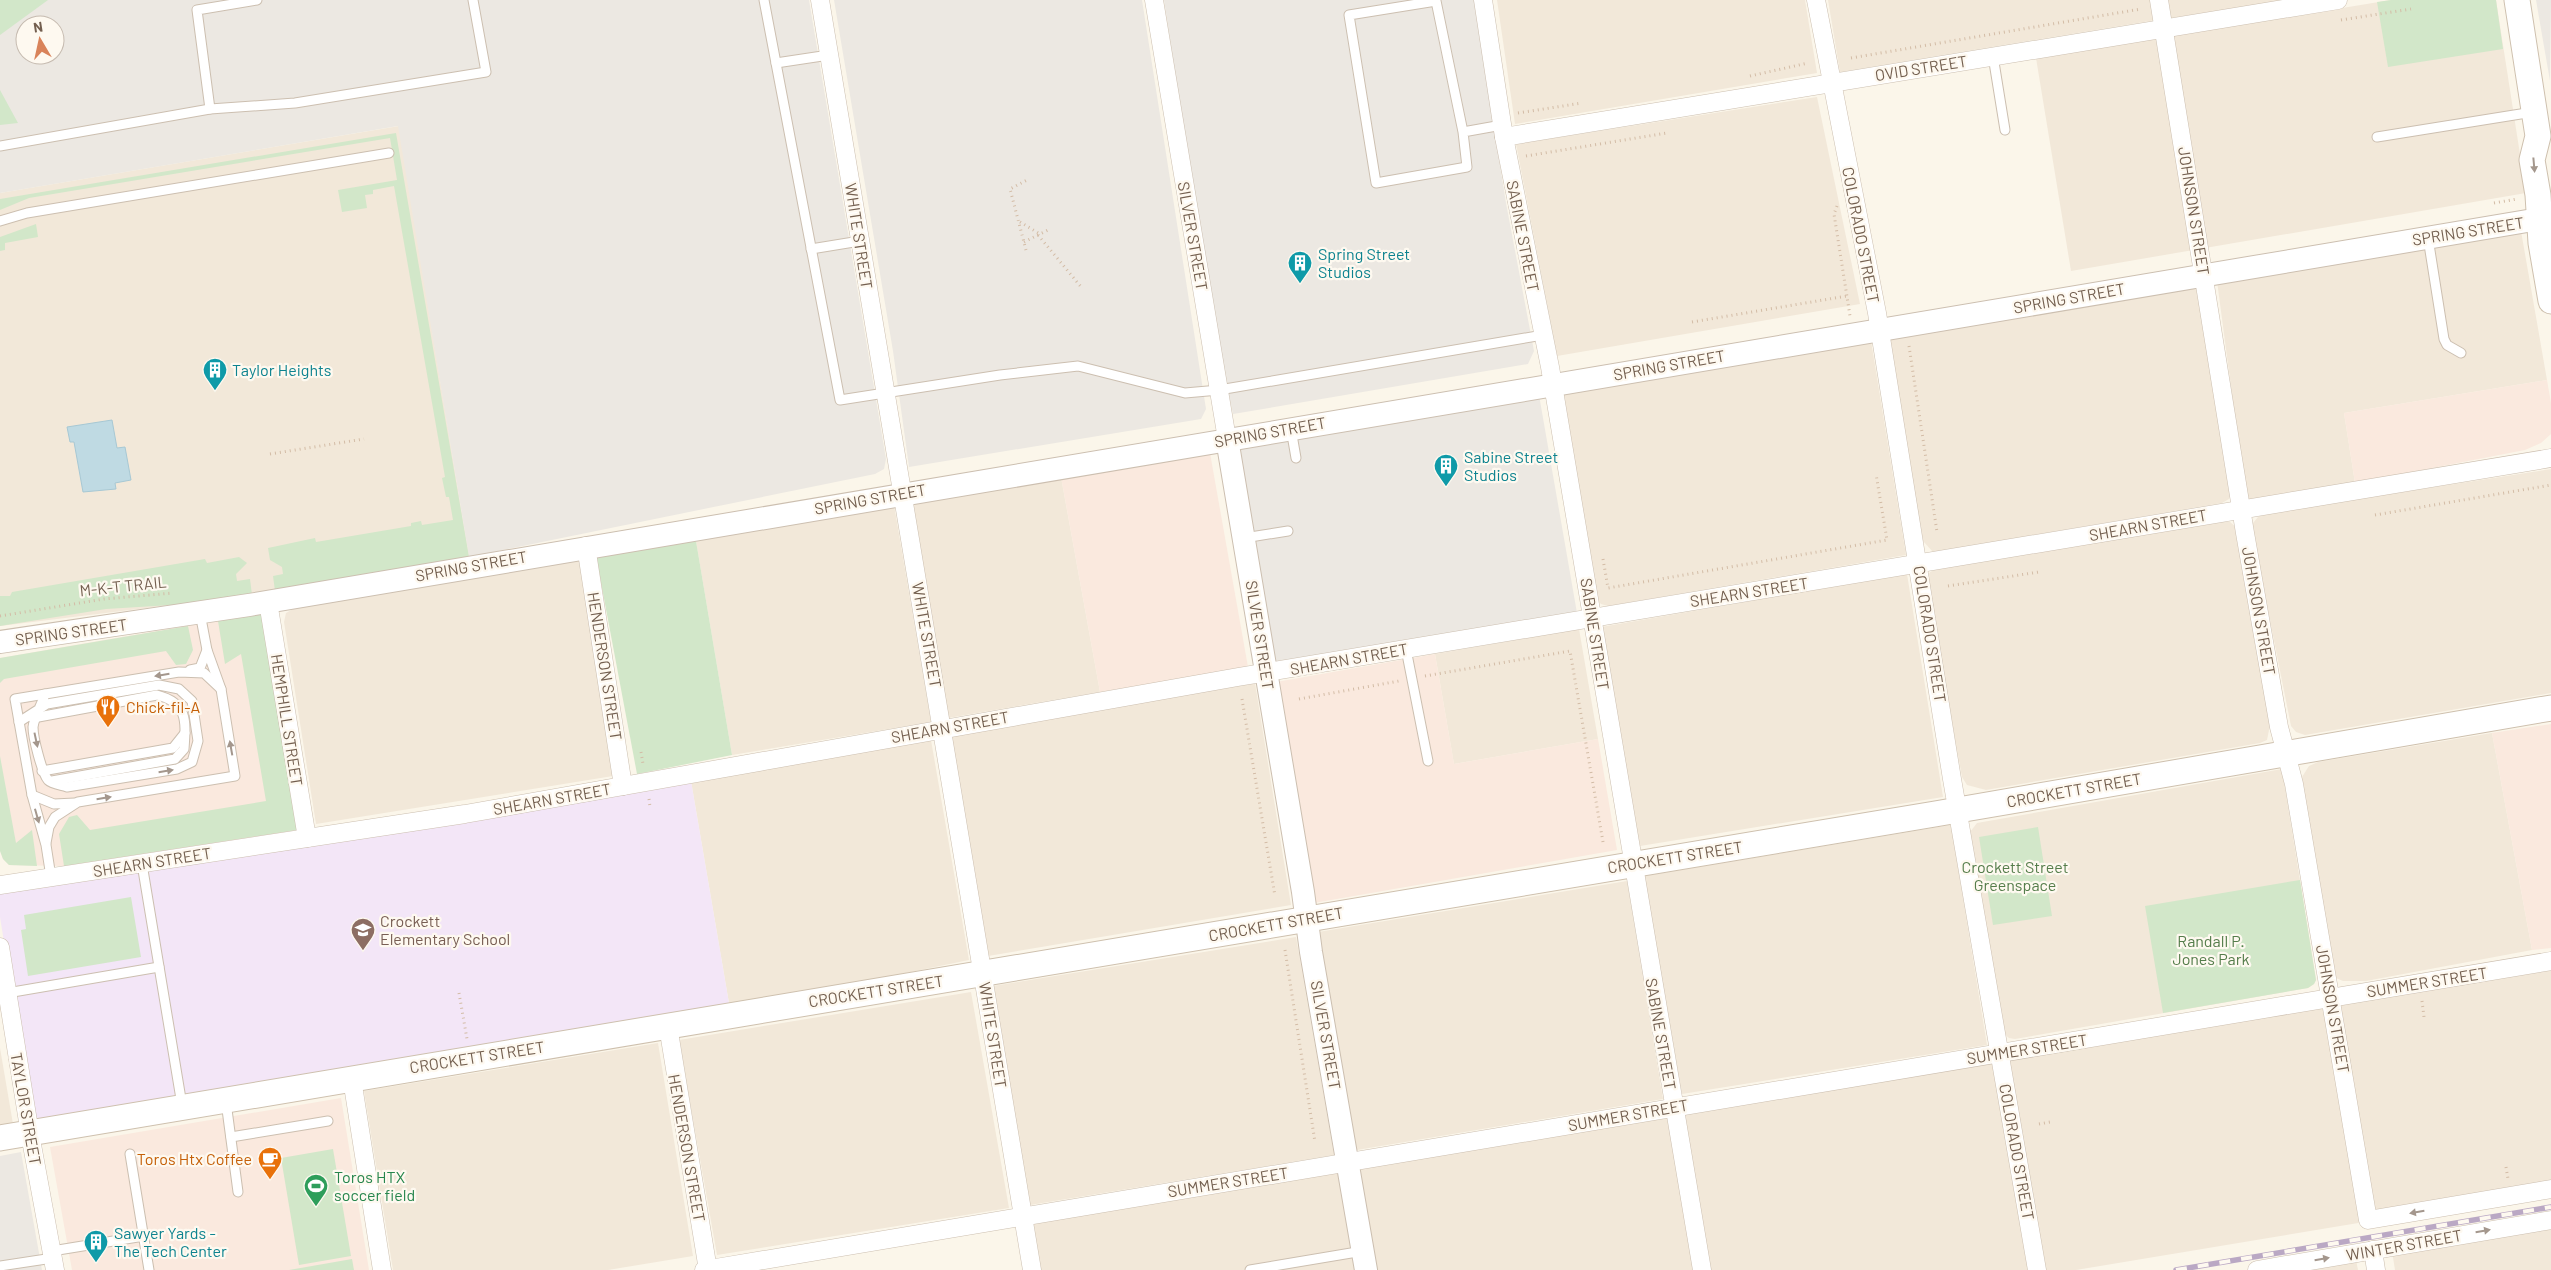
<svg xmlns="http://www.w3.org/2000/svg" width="2551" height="1270" font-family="Barlow,sans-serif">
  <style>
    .residential { fill: #f2e8d9 }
    .commercial { fill: #fae9de }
    .industrial { fill: #ece8e2; fill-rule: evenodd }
    .education { fill: #f3e6f7 }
    .green { fill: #d2e7c9 }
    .water { fill: #bfdae3; stroke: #a7c8d4 }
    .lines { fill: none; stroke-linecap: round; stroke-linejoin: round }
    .service-casing { stroke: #ccbfb0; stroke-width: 11 }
    .minor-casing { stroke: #ccbfb0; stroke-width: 19 }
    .tertiary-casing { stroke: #ccbfb0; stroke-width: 24 }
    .secondary-casing { stroke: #cec0ae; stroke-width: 27 }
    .path { stroke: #d3bca6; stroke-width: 3; stroke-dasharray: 1 4; stroke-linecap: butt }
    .service { stroke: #fff; stroke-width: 9 }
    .minor { stroke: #fff; stroke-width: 18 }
    .tertiary { stroke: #fff; stroke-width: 22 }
    .secondary { stroke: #fff; stroke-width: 25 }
    .rail-casing { stroke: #baa8c4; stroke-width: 5.5 }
    .rail { stroke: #fef9f0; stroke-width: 4; stroke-dasharray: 11; stroke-linecap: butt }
    .oneway { fill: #a4978d }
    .labels { text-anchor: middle; stroke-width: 4.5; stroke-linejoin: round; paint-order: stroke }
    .street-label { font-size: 16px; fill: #735f4f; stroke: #fef9f0 }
    .culture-label { font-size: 16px; fill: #0d838f; stroke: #fef9f0; text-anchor: start }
    .food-label { font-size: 16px; fill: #c56008; stroke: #fef9f0; text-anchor: start }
    .park-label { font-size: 16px; fill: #557d4b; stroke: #fef9f0 }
    .education-label { font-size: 16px; fill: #785e54; stroke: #fef9f0; text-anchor: start }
    .leisure-label { font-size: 16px; fill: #27864d; stroke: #fef9f0; text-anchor: start }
  </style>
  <rect width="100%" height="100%" fill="#fbf6ea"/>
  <g class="residential">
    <path d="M1497,0H1805L1817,73L1515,124Z"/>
    <path d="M1828,0H2152L2156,20L1840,72Z"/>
    <path d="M2167,0H2288L2170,18Z"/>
    <path d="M2391,0H2496L2526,193L2071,271L2036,58Z"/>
    <path d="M1817,97L1860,304L1557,356L1516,144Z"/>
    <path d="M399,126L469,557L252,595L0,626V193Z"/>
    <path d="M2521,231L2547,380L2344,413L2355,483L2249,500L2242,470L2217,281Z"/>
    <path d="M2196,285L2231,491L2229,499L2222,503L1933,552L1923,541L1887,337Z"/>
    <path d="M1871,341L1906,555L1608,606L1601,604L1594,597L1561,393Z"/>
    <path d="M2551,469V693L2305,735L2296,732L2291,726L2254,540L2253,523L2258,517L2266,513Z"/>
    <path d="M1061,477L1100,692L948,718L911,502Z"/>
    <path d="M894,505L931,722L732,755L696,541Z"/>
    <path d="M2221,522H2230L2236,527L2270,725L2267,740L2260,743L1986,790L1967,785L1962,777L1926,579L1930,572L1936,569Z"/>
    <path d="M579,560L613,776L316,824L284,622L286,613L293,609Z"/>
    <path d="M1907,574L1943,797L1640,846L1601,627Z"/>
    <path d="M1579,629L1598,739L1454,764L1435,654Z"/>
    <path d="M1255,683L1291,905L988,956L951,735Z"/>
    <path d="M2492,733L2532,950L2366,981H2343L2336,978L2303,787L2302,777L2309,766L2318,762Z"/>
    <path d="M931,740L969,960L730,1009L691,781Z"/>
    <path d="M2282,769L2316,980L2314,984L2308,988L2015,1039L2009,1038L2002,1032L1970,832L1977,823Z"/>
    <path d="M1951,825L1987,1045L1682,1094L1644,876Z"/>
    <path d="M1627,881L1663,1099L1357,1150L1318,932Z"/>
    <path d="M1296,937L1334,1155L1030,1205L993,986Z"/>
    <path d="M2551,961V1191L2076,1270H1033L1024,1217Z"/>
    <path d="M971,992L1009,1208L717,1255L679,1040Z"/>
    <path d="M658,1043L693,1256L608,1270H393L364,1091Z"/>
    <path d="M0,1048L13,1124L0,1126Z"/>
    <path d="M2551,1225V1270H2395L2392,1251Z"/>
    <path d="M2356,1260L2358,1270H2295Z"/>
  </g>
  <g class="commercial">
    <path d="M2547,380L2551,403V434L2541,443L2525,450L2355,483L2344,413Z"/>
    <path d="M1210,453L1248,667L1100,692L1061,477Z"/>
    <path d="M261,613L297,830L64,866L9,865L3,859L0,850V658Z"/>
    <path d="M1435,654L1454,764L1598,739L1617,850L1314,903L1276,682Z"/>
    <path d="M2551,724V948L2532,950L2492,733Z"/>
    <path d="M341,1098L369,1270H72L50,1147Z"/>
  </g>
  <g class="industrial">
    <path d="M0,0H809L886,459L884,469L875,474L469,557L398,126L0,193ZM25,25H55V55H25Z"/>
    <path d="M834,0H1142L1206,409L1201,419L909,467L893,351Z"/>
    <path d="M1164,0H1474L1506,203L1534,351L1528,364L1233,414L1214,328Z"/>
    <path d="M2536,0H2551L2550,81Z"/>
    <path d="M1539,395L1577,613L1274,664L1238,446Z"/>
    <path d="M21,1152L42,1270H0V1156Z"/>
  </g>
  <path class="education" d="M691,781L730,1009L34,1129L0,917V890Z"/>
  <g class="green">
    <path d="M0,0H48L0,35Z"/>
    <path d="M2391,0H2496L2503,49L2388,67L2377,2Z"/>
    <path d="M0,90L18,123L0,125Z"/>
    <path d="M396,133L469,557L275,591L273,576L283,574L282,567L270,560L268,548L315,538L316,542L411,526V523L421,521L422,525L453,520L449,497H446L442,478L445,477L394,186L373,190V194L365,195L367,208L342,212L338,190L397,180L390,138L29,198L0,210V199Z"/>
    <path d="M36,224L38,237L5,243V250L0,251V237Z"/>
    <path d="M696,541L732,755L637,774L596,556Z"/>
    <path d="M239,557L247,563L236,574L237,581L250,579L252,595L204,603L106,609L0,626V596H10L12,592L205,559L207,563Z"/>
    <path d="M261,613L297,830L64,866L59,834L69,817L77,815L90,830L266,801L241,654L225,664L218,621Z"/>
    <path d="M188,626L193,650L186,664L176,665L166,651L4,679L0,683V658Z"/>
    <path d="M0,756L16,843L32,830L37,866L9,865L3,859L0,851Z"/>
    <path d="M2038,827L2052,916L1993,925L1979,837Z"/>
    <path d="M2300,880L2316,980L2314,984L2308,988L2163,1013L2145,906Z"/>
    <path d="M131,897L141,957L28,976L21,930L26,929L24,915Z"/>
    <path d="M333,1149L351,1256L299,1265L281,1158Z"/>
    <path d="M352,1259L354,1270H289Z"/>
  </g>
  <path class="water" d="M112,420L117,448L125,447L131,480L115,483L116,489L83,492L74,442H70L67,427Z"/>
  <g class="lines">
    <defs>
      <g id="service">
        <path d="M764,0L840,400L1000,375L1078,366L1185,393L1219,390L1543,335"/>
        <path d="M1993,56L2005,130"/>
        <path d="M776,63L829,55"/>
        <path d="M210,109L197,10L257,0"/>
        <path d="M1463,132L1467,167L1376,183L1349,15L1436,1L1463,132L1502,125"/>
        <path d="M2377,137L2533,112"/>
        <path d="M0,146L210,109L295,103L486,72L473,0"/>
        <path d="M0,221L27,213L389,153"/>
        <path d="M2428,238L2444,339L2447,345L2461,353"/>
        <path d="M811,249L860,241"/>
        <path d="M1291,429L1296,458"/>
        <path d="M1244,538L1288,531"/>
        <path d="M1406,649L1428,761"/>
        <path d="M190,670L200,668L207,650"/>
        <path d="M33,718L157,695C188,703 186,721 184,749L175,759L52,781"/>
        <path d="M19,722L47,704L159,685L179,689L192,701L198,741L192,762L177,769L67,787C61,785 52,784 48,780C42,773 33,738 33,727C34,717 42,704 45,694"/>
        <path d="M42,771L173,748L185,733"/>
        <path d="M32,795L54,804L75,803"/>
        <path d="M46,843L49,827L55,817L78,802L235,776L221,689L207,650L200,613"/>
        <path d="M142,864L182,1105"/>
        <path d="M51,877L46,845L32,795L15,699L179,672L204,673L221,689"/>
        <path d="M7,993L159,967"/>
        <path d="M226,1102L238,1192"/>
        <path d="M231,1137L328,1121"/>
        <path d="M130,1154L149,1270"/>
        <path d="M52,1251L144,1236"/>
        <path d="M0,1266L53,1258"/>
        <path d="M1250,1270L1363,1251"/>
      </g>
      <g id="minor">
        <path d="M820,0L1032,1270"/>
        <path d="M1154,0L1227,439"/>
        <path d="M1483,0L1504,137L1550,367L1702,1270"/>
        <path d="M1816,0L1877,313L1952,779L2037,1270"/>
        <path d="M2159,0L2245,533L2279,727L2294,784L2368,1220L2551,1189"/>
        <path d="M1504,137L2338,0"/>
        <path d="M586,546L623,786"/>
        <path d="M268,602L307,838"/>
        <path d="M0,885L465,814L1238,677L2551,458"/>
        <path d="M0,947L30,1134L55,1270"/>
        <path d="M668,1026L708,1270"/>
        <path d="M352,1079L382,1270"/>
        <path d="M2373,1250L2376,1270"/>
        <path d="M704,1270L2551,961"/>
        <path d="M2257,1270L2551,1220"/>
      </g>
      <g id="tertiary">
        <path d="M1227,439L1303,892L1311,952L1366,1270"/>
        <path d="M0,642L249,605L2539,219"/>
      </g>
      <g id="secondary">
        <path d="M2517,0L2538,136L2532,160L2538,195L2541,243L2551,301"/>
        <path d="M0,1138L1935,814L2551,708"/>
      </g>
    </defs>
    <use href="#service" class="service-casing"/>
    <use href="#minor" class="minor-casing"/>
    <use href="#tertiary" class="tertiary-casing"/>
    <use href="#secondary" class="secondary-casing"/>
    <g class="path">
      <path d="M2341,20L2411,9"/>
      <path d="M1851,58L2141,9"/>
      <path d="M1750,76L1808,63"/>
      <path d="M1518,113L1582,103"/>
      <path d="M1526,156L1667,133"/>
      <path d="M2494,203L2517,199"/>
      <path d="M1837,206L1834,214L1850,316"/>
      <path d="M1020,222L1040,234"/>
      <path d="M1038,235L1082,288"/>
      <path d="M1024,242L1048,230"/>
      <path d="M1026,250L1010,189L1029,179"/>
      <path d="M1692,322L1847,296"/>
      <path d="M1909,346L1937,532"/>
      <path d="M270,454L364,439"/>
      <path d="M2375,515L2551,485"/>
      <path d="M1603,559L1608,588L1887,540L1876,474"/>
      <path d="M1948,586L2039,572"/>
      <path d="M0,616L104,599L173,593"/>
      <path d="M1425,676L1570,651L1603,842"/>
      <path d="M1242,699L1275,896"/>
      <path d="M1299,699L1399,681"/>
      <path d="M641,752L643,764"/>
      <path d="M649,799L650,807"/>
      <path d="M1285,950L1315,1142"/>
      <path d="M459,993L467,1039"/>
      <path d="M2422,1001L2424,1017"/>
      <path d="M2039,1124L2050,1122"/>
      <path d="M2506,1167L2508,1179"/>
    </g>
    <use href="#service" class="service"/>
    <use href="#minor" class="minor"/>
    <use href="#tertiary" class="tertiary"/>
    <use href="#secondary" class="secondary"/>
    <defs>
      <path id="rail" d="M2176,1270L2551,1207"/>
    </defs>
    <use href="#rail" class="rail-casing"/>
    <use href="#rail" class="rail"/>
  </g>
  <defs><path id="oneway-solid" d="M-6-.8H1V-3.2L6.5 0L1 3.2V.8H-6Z" transform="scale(1.25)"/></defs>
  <g class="oneway">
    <use href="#oneway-solid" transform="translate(2534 165) rotate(85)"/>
    <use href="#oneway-solid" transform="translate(162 675) rotate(171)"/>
    <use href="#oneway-solid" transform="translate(36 740) rotate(78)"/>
    <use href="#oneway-solid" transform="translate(231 748) rotate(-100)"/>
    <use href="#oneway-solid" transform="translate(166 771) rotate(-9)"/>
    <use href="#oneway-solid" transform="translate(104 798) rotate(-9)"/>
    <use href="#oneway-solid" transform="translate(37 816) rotate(74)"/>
    <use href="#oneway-solid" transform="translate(2417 1212) rotate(170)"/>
    <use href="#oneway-solid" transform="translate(2483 1231) rotate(-10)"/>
    <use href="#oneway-solid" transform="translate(2322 1259) rotate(-10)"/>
  </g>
  <defs>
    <symbol id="building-pin" viewBox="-11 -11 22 30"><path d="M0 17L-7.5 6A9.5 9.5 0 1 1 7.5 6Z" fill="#0f9aa8" stroke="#fef9f0"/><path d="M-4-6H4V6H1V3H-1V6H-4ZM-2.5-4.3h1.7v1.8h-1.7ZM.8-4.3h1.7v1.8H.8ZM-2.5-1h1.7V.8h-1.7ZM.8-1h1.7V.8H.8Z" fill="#fff"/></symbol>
    <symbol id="restaurant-pin" viewBox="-11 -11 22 30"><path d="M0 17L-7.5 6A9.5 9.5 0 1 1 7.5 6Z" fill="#e8710a" stroke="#fef9f0"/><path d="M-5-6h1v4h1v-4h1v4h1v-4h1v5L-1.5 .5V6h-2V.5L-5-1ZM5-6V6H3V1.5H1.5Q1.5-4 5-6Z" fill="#fff"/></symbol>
    <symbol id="school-pin" viewBox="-11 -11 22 30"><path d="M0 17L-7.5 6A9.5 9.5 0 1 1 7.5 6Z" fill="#8d6e63" stroke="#fef9f0"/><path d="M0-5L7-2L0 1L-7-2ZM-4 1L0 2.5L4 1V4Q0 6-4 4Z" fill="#fff"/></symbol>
    <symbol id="cafe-pin" viewBox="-11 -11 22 30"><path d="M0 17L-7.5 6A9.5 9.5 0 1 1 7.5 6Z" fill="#e8710a" stroke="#fef9f0"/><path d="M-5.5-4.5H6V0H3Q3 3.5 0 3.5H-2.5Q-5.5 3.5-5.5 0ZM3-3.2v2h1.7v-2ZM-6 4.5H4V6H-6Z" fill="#fff"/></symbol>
    <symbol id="stadium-pin" viewBox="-11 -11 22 30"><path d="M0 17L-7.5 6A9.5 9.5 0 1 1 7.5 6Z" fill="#2e9e5b" stroke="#fef9f0"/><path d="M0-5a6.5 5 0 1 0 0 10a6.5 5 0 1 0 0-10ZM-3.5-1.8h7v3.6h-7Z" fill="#fff"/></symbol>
  </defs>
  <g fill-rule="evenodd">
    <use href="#building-pin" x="1286" y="249" width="28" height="38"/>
    <use href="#building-pin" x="201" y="356" width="28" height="38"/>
    <use href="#building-pin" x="1432" y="452" width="28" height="38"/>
    <use href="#restaurant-pin" x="94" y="693" width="28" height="38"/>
    <use href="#school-pin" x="349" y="916" width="28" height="38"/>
    <use href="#cafe-pin" x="256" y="1145" width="28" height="38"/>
    <use href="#stadium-pin" x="302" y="1172" width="28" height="38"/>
    <use href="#building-pin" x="82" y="1228" width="28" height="38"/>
  </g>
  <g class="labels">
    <g class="street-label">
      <text transform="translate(1921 68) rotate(-9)" y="6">OVID STREET</text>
      <text transform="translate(2194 211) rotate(81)" y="6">JOHNSON STREET</text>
      <text transform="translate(2468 231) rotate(-9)" y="6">SPRING STREET</text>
      <text transform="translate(1861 235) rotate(79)" y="6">COLORADO STREET</text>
      <text transform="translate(859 236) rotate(81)" y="6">WHITE STREET</text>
      <text transform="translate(1193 236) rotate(80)" y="6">SILVER STREET</text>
      <text transform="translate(1523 236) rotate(79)" y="6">SABINE STREET</text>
      <text transform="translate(2069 298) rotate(-10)" y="6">SPRING STREET</text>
      <text transform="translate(1669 365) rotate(-10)" y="6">SPRING STREET</text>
      <text transform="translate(1270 432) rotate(-10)" y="6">SPRING STREET</text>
      <text transform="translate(870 499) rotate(-10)" y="6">SPRING STREET</text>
      <text transform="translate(2148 525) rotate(-10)" y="6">SHEARN STREET</text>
      <text transform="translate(471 566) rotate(-10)" y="6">SPRING STREET</text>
      <text transform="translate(123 586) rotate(-6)" y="6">M-K-T TRAIL</text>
      <text transform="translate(1749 592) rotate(-9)" y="6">SHEARN STREET</text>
      <text transform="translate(2259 611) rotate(80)" y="6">JOHNSON STREET</text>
      <text transform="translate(71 632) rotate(-8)" y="6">SPRING STREET</text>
      <text transform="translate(1595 634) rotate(81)" y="6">SABINE STREET</text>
      <text transform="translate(1930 634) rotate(81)" y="6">COLORADO STREET</text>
      <text transform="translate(927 635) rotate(80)" y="6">WHITE STREET</text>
      <text transform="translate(1260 635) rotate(81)" y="6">SILVER STREET</text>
      <text transform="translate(1349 659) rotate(-10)" y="6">SHEARN STREET</text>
      <text transform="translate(605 666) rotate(81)" y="6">HENDERSON STREET</text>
      <text transform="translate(287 720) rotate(81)" y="6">HEMPHILL STREET</text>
      <text transform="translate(950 727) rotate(-10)" y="6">SHEARN STREET</text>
      <text transform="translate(2074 790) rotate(-10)" y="6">CROCKETT STREET</text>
      <text transform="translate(552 799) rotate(-10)" y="6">SHEARN STREET</text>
      <text transform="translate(1675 857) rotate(-9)" y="6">CROCKETT STREET</text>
      <text transform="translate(152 862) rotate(-9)" y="6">SHEARN STREET</text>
      <text transform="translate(1276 924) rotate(-10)" y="6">CROCKETT STREET</text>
      <text transform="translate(2427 982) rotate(-9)" y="6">SUMMER STREET</text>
      <text transform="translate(876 991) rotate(-9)" y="6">CROCKETT STREET</text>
      <text transform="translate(2333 1009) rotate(80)" y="6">JOHNSON STREET</text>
      <text transform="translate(1661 1034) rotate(80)" y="6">SABINE STREET</text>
      <text transform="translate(993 1035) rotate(81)" y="6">WHITE STREET</text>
      <text transform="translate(1326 1035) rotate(80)" y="6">SILVER STREET</text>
      <text transform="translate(2027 1049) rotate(-9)" y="6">SUMMER STREET</text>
      <text transform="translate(477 1057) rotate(-9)" y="6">CROCKETT STREET</text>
      <text transform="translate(26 1109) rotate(80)" y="6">TAYLOR STREET</text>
      <text transform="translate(1628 1115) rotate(-10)" y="6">SUMMER STREET</text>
      <text transform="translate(687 1148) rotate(80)" y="6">HENDERSON STREET</text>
      <text transform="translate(2017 1152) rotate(80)" y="6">COLORADO STREET</text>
      <text transform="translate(1228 1182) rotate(-9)" y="6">SUMMER STREET</text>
      <text transform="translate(2404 1245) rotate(-10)" y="6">WINTER STREET</text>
    </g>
    <g class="culture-label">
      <text x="1318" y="260">Spring Street<tspan x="1318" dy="18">Studios</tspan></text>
      <text x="232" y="376">Taylor Heights</text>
      <text x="1464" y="463">Sabine Street<tspan x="1464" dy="18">Studios</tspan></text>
      <text x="114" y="1239">Sawyer Yards -<tspan x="114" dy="18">The Tech Center</tspan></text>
    </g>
    <g class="food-label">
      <text x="126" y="713">Chick-fil-A</text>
      <text x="252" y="1165" text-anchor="end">Toros Htx Coffee</text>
    </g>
    <g class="park-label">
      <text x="2015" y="873">Crockett Street<tspan x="2015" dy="18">Greenspace</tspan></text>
      <text x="2211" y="947">Randall P.<tspan x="2211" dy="18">Jones Park</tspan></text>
    </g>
    <g class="education-label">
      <text x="380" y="927">Crockett<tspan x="380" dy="18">Elementary School</tspan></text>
    </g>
    <g class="leisure-label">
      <text x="334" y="1183">Toros HTX<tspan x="334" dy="18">soccer field</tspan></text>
    </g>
  </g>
  <g transform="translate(40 40) rotate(351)"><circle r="24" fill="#fef9f0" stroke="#c6bbb0"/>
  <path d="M0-4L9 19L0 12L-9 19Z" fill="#d9835a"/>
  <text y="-8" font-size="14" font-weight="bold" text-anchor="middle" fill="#735f4f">N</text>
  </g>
</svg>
